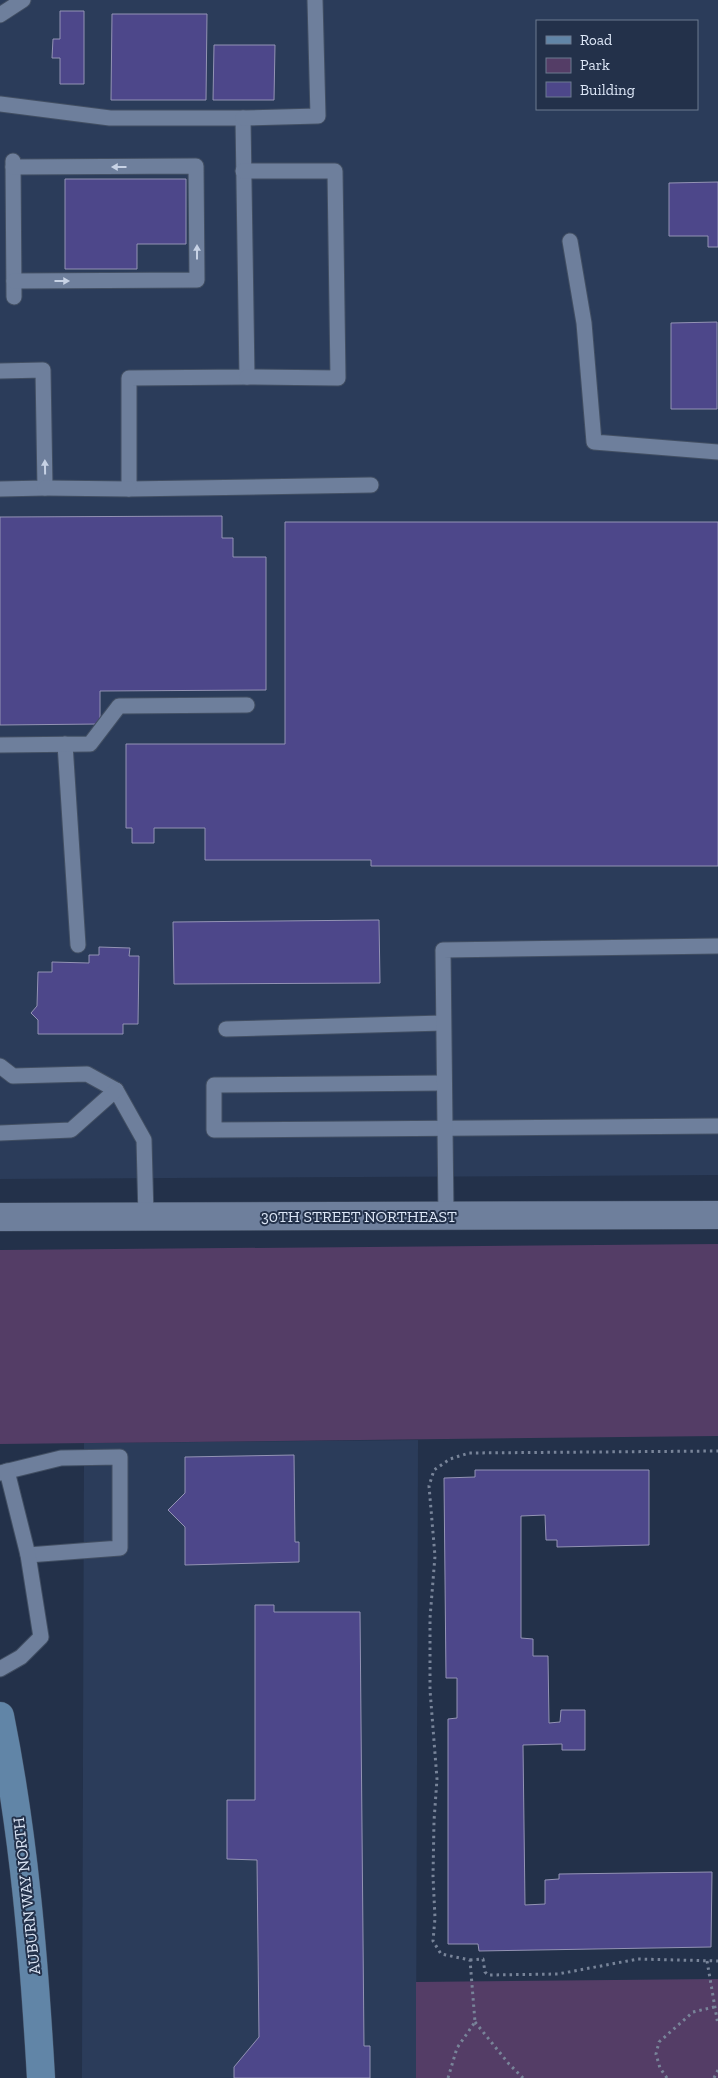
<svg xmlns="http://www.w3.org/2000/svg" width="718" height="2078" font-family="'Zilla Slab',serif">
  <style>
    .built { fill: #2b3c5a; fill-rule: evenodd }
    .green { fill: #543d66 }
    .building { fill: #4d478a; stroke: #9393b4 }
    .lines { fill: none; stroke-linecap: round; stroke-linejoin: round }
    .service-casing { stroke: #424f63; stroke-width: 17 }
    .tertiary-casing { stroke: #424f63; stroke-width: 29 }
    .secondary-casing { stroke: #424f63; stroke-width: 29 }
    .path { stroke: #788499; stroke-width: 3; stroke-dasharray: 2.5 4; stroke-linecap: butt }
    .service { stroke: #6e7f9c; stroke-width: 15 }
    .tertiary { stroke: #6e7f9c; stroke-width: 28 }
    .secondary { stroke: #6185a7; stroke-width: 28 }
    .oneway { fill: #c7d2e5 }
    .labels { text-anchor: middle; stroke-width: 4; stroke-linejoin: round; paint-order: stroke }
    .street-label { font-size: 16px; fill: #dde7f7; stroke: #23314a }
  </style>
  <rect width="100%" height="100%" fill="#23314a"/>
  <g class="built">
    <path d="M0,0H718V1175L0,1179ZM537,21H697V109H537Z"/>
    <path d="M418,1440L416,2078H82L84,1443Z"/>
  </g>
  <g class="green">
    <path d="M718,1244V1436L0,1444V1250Z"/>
    <path d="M718,1979V2078H416V1982Z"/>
  </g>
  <g class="building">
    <path d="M60,11H84V84H60V58H52L53,39H60Z"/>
    <path d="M112,14H207L206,100H111Z"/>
    <path d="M214,45H275L274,100H213Z"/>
    <path d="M65,179H186V244H137V269H65Z"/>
    <path d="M718,182V247H708V236H669V183Z"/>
    <path d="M717,322V409H671V323Z"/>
    <path d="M222,516V538H233V557H266V690L100,691V724L0,725V517Z"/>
    <path d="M285,522H718V866H371V860H205V828H154V843H132V828H126V744H285Z"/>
    <path d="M379,920L380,983L174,984L173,922Z"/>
    <path d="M99,947L130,948L129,956H139L138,1024H123V1034H38V1020L31,1013L37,1006L38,972H52V962L89,963V955H99Z"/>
    <path d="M294,1455L295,1542H299V1562L185,1565V1527L168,1510L185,1493V1457Z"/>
    <path d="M475,1470H649V1545L557,1547V1540H546L545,1515L521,1516V1638L533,1639V1656H548L549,1723L560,1722L561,1710H585V1750H562V1744L523,1745L525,1905L545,1904V1880L559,1879V1874L712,1872L711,1947L479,1951L478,1944H448V1719L457,1718V1678H446L444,1478L475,1477Z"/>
    <path d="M255,1605H274V1612H360L364,2046H370V2078H234V2067L259,2037L257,1860L227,1859V1800H255Z"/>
  </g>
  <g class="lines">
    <defs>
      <g id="service">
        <path d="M0,15L23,0"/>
        <path d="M0,104L110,118H243L247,377L129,378V489L371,485"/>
        <path d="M243,118L318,116L315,0"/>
        <path d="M13,161L14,297"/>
        <path d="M13,167L196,166L197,280L14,281"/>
        <path d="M243,171H335L338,378L247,377"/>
        <path d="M570,241L584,323L594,442L718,452"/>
        <path d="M0,371L43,370L45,488L0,489"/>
        <path d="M45,488L129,489"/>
        <path d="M65,744L78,945"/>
        <path d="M0,745L90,744L119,706L247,705"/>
        <path d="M226,1029L443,1023"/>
        <path d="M0,1066L13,1076L87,1074L116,1090L144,1140L146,1217"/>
        <path d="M444,1083L214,1085V1130L718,1126"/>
        <path d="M0,1133L71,1130L116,1090"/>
        <path d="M446,1216L443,950L718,946"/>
        <path d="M0,1473L61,1458L120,1457V1548L28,1555"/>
        <path d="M0,1669L21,1657L41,1637L28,1555L7,1471"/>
      </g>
      <path id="tertiary" d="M0,1217L718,1215"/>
      <path id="secondary" d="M0,1716C24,1835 34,1956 41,2078"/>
    </defs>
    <use href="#service" class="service-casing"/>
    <use href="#tertiary" class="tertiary-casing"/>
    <use href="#secondary" class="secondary-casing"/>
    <g class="path">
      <path d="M470,1960L483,1959L485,1972L488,1975L558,1974L638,1959L718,1961"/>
      <path d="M707,1961L718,2025"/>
      <path d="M475,2022L509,2064L523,2078"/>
      <path d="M448,2078L457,2048L475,2022L470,1960L441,1954L433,1941L435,1918L433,1876L434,1821L437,1779L430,1690V1618L435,1556L429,1486L434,1470L450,1459L469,1453L718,1451"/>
      <path d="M667,2078L660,2068L656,2054L659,2042L693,2012L714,2007"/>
      <path d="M714,2078L718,2070"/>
    </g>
    <use href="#service" class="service"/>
    <use href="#tertiary" class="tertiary"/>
    <use href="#secondary" class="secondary"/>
  </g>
  <defs><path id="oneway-solid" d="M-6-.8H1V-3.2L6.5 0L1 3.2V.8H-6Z" transform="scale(1.25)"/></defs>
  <g class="oneway">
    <use href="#oneway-solid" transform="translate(119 167) rotate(180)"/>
    <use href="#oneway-solid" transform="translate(197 252) rotate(-90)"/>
    <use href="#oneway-solid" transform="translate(62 281)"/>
    <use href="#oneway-solid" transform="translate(45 467) rotate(-91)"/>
  </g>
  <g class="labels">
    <g class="street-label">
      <text x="359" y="1222">30TH STREET NORTHEAST</text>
      <text transform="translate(26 1896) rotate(-96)" y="6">AUBURN WAY NORTH</text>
    </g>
  </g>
  <rect x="536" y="20" width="162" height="90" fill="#23314a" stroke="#6d7a8f"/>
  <rect x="546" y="36" width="25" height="8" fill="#6185a7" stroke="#6d7a8f"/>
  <text x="580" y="45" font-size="15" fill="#dde7f7">Road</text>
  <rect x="546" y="58" width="25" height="15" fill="#543d66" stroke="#6d7a8f"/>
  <text x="580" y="70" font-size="15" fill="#dde7f7">Park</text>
  <rect x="546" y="82" width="25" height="15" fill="#4d478a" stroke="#6d7a8f"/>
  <text x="580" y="95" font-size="15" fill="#dde7f7">Building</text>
</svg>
